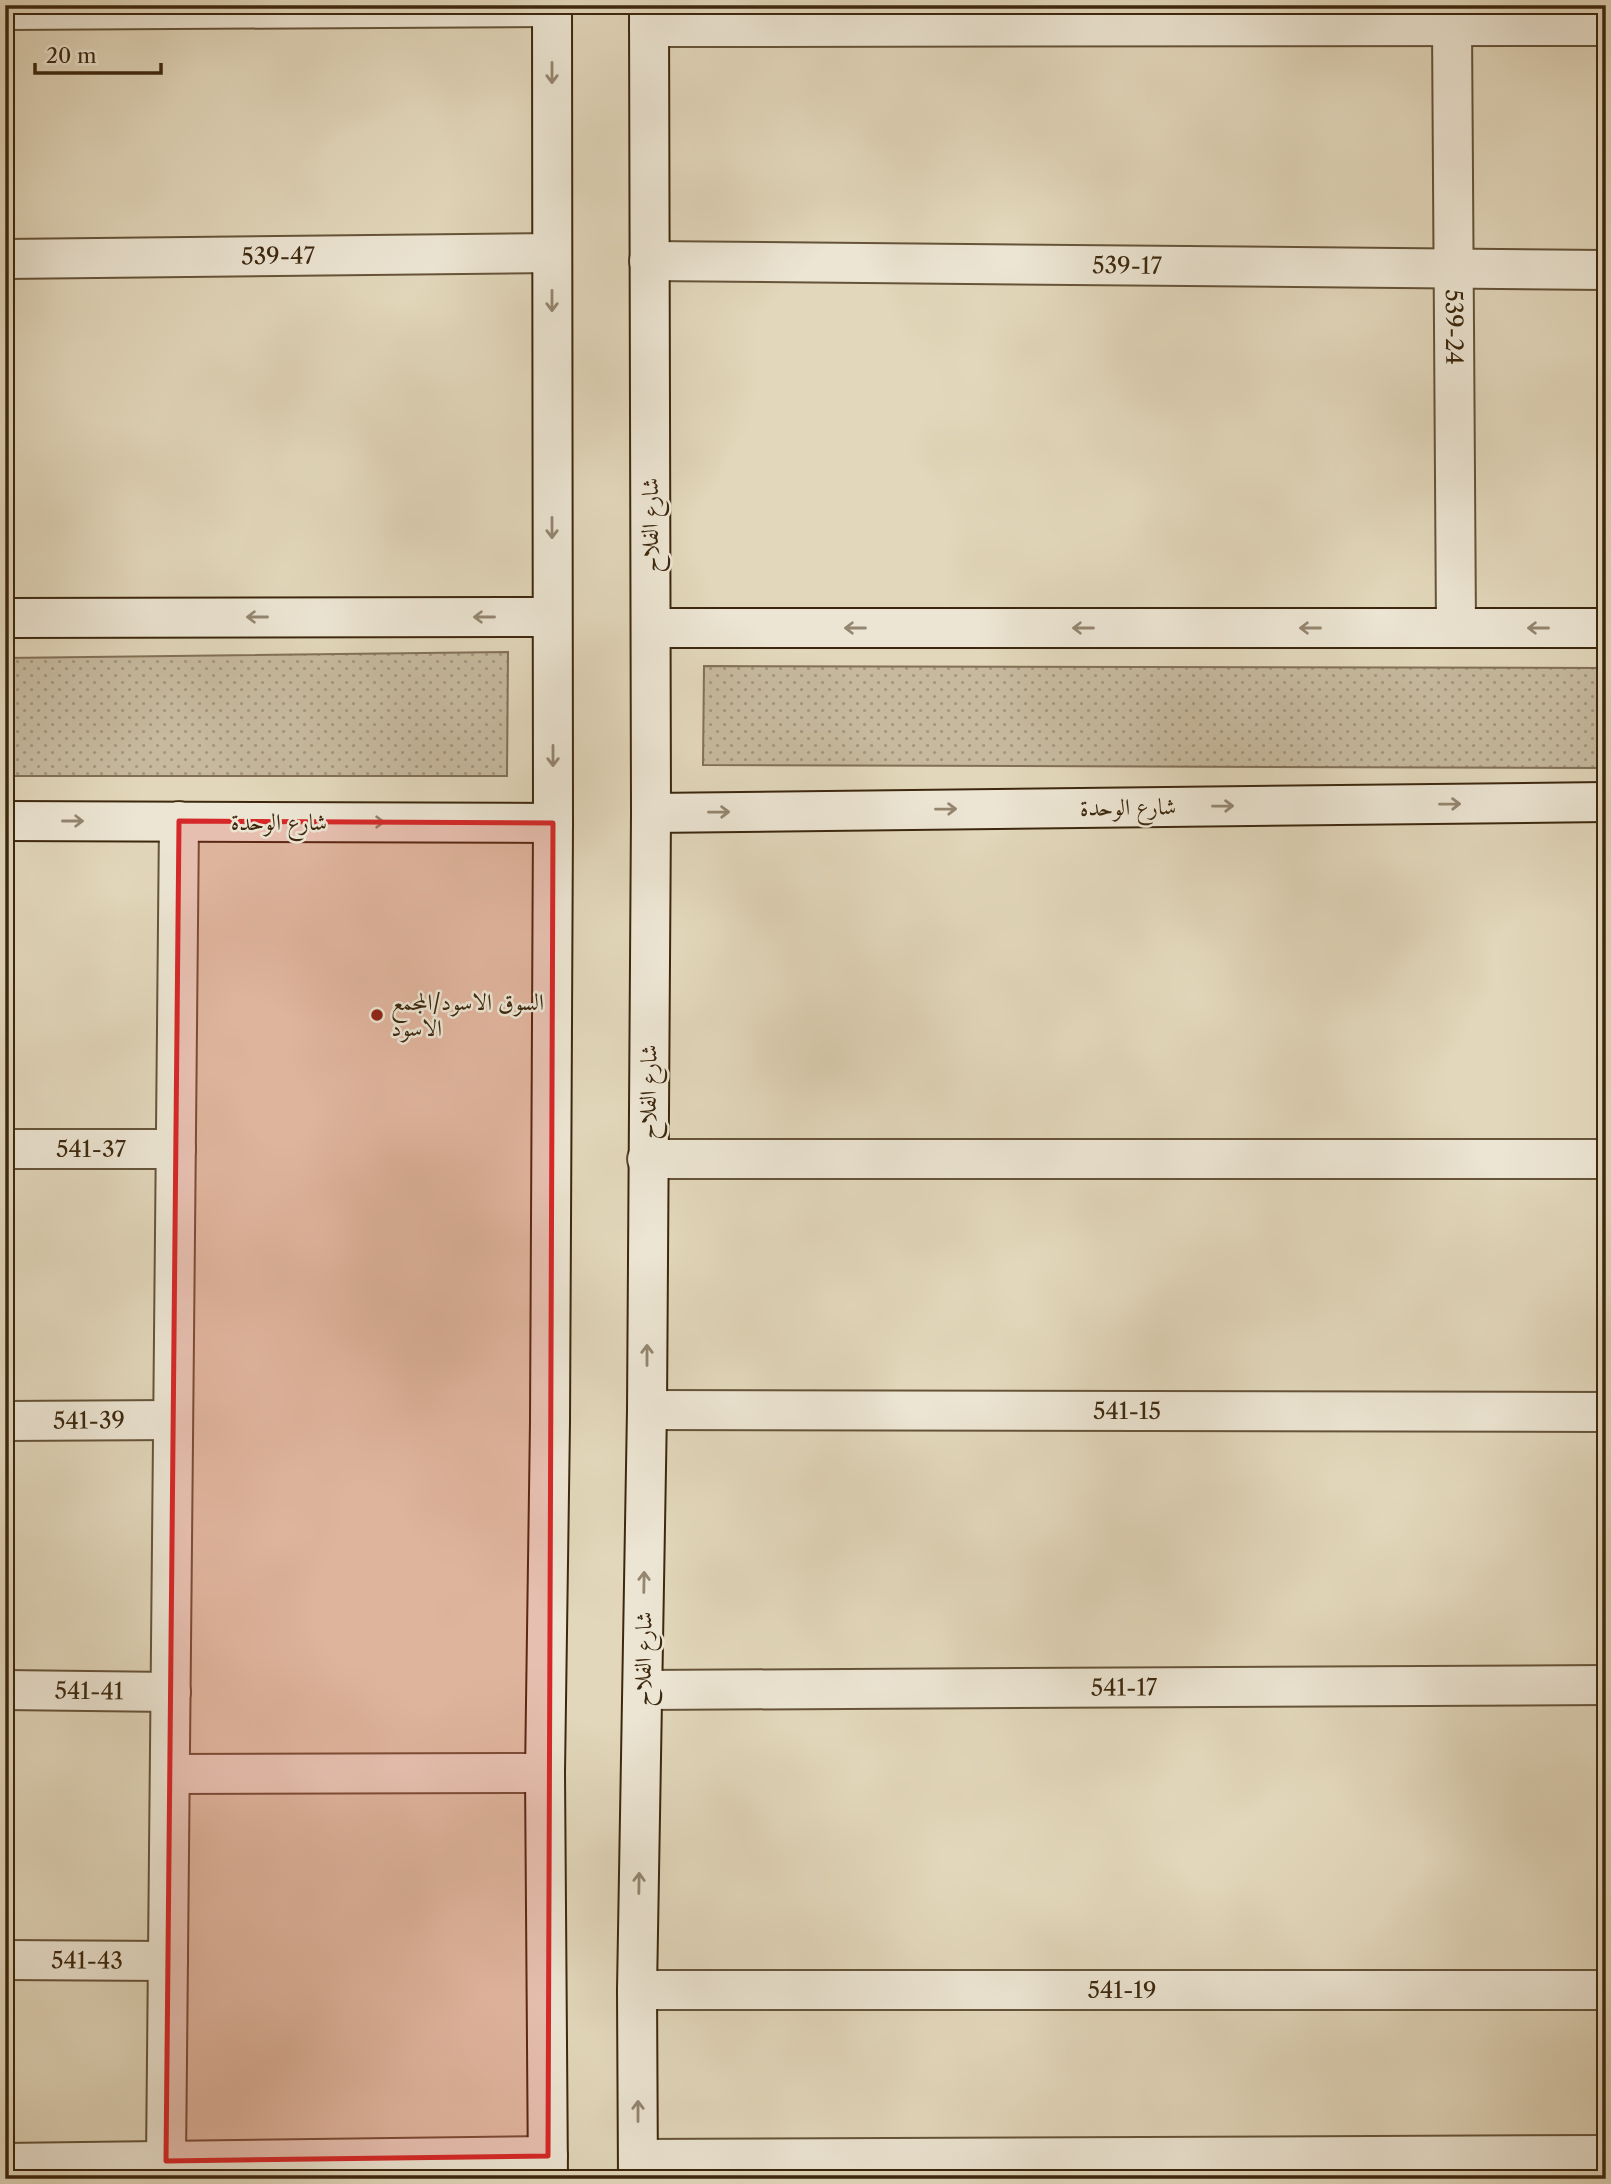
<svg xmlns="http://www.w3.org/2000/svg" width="1611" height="2184" font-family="'Libre Caslon Text',Amiri,serif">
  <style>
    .grass { fill: url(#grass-dots); stroke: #827056; stroke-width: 2 }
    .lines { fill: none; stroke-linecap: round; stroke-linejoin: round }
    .street-casing { stroke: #665439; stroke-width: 42 }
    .secondary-casing { stroke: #3d280e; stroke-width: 42 }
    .street { stroke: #ece5d3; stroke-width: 38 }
    .secondary { stroke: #ece5d3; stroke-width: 38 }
    .oneway { stroke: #948670 }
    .marked { fill: #d62828; fill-opacity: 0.2; stroke: #d62828; stroke-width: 5; stroke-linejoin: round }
    .poi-dot { fill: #8f2418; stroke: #ece5d3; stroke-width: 2.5 }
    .labels { text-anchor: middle; stroke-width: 5; stroke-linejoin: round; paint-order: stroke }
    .street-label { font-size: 23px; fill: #3d280e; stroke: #ece5d3 }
    .poi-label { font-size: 23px; fill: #3d280e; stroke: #ece5d3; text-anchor: start }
  </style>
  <defs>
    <pattern id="grass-dots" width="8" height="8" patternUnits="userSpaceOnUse" patternTransform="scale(1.75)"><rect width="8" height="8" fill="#c6b99e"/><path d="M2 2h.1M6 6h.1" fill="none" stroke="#a2967f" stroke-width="1.8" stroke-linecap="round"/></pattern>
  </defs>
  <rect width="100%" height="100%" fill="#e2d7bb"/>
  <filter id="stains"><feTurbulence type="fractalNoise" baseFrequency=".00286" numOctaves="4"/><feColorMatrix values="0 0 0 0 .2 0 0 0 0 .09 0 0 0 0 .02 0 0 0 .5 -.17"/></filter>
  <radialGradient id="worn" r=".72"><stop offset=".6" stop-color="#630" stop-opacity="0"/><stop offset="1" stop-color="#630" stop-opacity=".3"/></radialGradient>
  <g class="grass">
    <path d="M508,652L507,776H5V658Z"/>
    <path d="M704,666L1606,668V768L703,765Z"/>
  </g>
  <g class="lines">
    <defs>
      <g id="street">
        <path d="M5,10L552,7"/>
        <path id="s1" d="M1452,26L1456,628"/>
        <path d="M649,27L1606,26"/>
        <path id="s2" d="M5,259L552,253"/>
        <path id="s3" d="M649,261L1606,270"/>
        <path id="s4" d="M5,1149H176"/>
        <path d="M647,1159H1606"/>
        <path id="s5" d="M647,1410L1606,1412"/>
        <path id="s6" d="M5,1421L173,1420"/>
        <path id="s7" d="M5,1690L171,1692"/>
        <path id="s8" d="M643,1690L1606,1685"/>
        <path d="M170,1774L545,1773"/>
        <path id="s9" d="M5,1960L168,1961"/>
        <path id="s10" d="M637,1990H1606"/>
        <path d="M638,2159L1606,2155"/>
        <path d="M166,2161L179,821"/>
        <path d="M5,2163L548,2156"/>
      </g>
      <g id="secondary">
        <path d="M5,618L552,617"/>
        <path d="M651,628H1606"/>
        <path d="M651,813L1606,802"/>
        <path d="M5,821L553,823"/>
        <path d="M548,2179L545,1773L550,1422L553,823L552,5"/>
        <path d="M638,2179L637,1990L647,1410L651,813L649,5"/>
      </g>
    </defs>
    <use href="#street" class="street-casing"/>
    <use href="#secondary" class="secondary-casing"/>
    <use href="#street" class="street"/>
    <use href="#secondary" class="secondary"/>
  </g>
  <defs><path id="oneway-shaft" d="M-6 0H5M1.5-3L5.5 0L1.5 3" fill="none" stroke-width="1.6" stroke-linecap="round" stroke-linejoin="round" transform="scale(1.75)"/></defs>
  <g class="oneway">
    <use href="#oneway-shaft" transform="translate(552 73) rotate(90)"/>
    <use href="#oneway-shaft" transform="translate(552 301) rotate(90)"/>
    <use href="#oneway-shaft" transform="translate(552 528) rotate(90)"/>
    <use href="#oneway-shaft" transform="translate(257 617) rotate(180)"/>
    <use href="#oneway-shaft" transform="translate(484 617) rotate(180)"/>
    <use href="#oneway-shaft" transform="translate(855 628) rotate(180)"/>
    <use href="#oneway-shaft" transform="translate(1083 628) rotate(180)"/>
    <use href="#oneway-shaft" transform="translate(1310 628) rotate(180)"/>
    <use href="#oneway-shaft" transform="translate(1538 628) rotate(180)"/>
    <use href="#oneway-shaft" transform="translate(553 756) rotate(90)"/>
    <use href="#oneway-shaft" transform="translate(1450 804) rotate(-1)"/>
    <use href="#oneway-shaft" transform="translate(1223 806) rotate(-1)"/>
    <use href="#oneway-shaft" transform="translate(946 809) rotate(-1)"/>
    <use href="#oneway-shaft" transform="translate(719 812) rotate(-1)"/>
    <use href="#oneway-shaft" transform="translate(73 821)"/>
    <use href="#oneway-shaft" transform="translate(374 822)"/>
    <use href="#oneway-shaft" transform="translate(647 1355) rotate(-90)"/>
    <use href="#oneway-shaft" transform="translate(644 1582) rotate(-89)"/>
    <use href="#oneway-shaft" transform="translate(639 1883) rotate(-89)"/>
    <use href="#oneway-shaft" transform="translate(638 2111) rotate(-90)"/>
  </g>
  <path class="marked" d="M179,821L553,823L548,2156L166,2161Z"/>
  <circle class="poi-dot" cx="377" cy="1015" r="7"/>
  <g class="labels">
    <g class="street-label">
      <text dy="8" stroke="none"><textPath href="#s2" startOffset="273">539-47</textPath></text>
      <text dy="8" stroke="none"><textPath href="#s3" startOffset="478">539-17</textPath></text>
      <text dy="8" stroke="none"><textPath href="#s1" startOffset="301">539-24</textPath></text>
      <text transform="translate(650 525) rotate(-90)" y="8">شارع الفلاح</text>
      <text transform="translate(1128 807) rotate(-1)" y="8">شارع الوحدة</text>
      <text x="279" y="830">شارع الوحدة</text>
      <text transform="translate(648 1092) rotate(-89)" y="8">شارع الفلاح</text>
      <text dy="8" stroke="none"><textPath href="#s4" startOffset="86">541-37</textPath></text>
      <text dy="8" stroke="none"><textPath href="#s5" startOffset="480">541-15</textPath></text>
      <text dy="8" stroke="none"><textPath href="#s6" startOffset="84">541-39</textPath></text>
      <text transform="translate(643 1659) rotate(-89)" y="8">شارع الفلاح</text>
      <text dy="8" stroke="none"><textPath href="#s8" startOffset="481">541-17</textPath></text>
      <text dy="8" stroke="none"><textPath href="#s7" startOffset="84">541-41</textPath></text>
      <text dy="8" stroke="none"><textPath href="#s9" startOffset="82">541-43</textPath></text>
      <text dy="8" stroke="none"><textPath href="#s10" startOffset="485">541-19</textPath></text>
    </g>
    <g class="poi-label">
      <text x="391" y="1010">السوق الاسود/المجمع<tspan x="391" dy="26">الاسود</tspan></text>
    </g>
  </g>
  <rect width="1611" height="2184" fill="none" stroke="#e2d7bb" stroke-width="28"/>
  <rect x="7" y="7" width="1597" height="2170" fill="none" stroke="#3d280e" stroke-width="3.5"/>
  <rect x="14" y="14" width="1583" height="2156" fill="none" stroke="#3d280e" stroke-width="2"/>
  <path d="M35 63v10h126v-10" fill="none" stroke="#3d280e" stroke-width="3.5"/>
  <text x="46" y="63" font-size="21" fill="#3d280e" stroke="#ece5d3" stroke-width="5" paint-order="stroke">20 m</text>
  <rect width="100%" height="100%" filter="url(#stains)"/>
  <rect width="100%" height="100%" fill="url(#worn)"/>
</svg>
